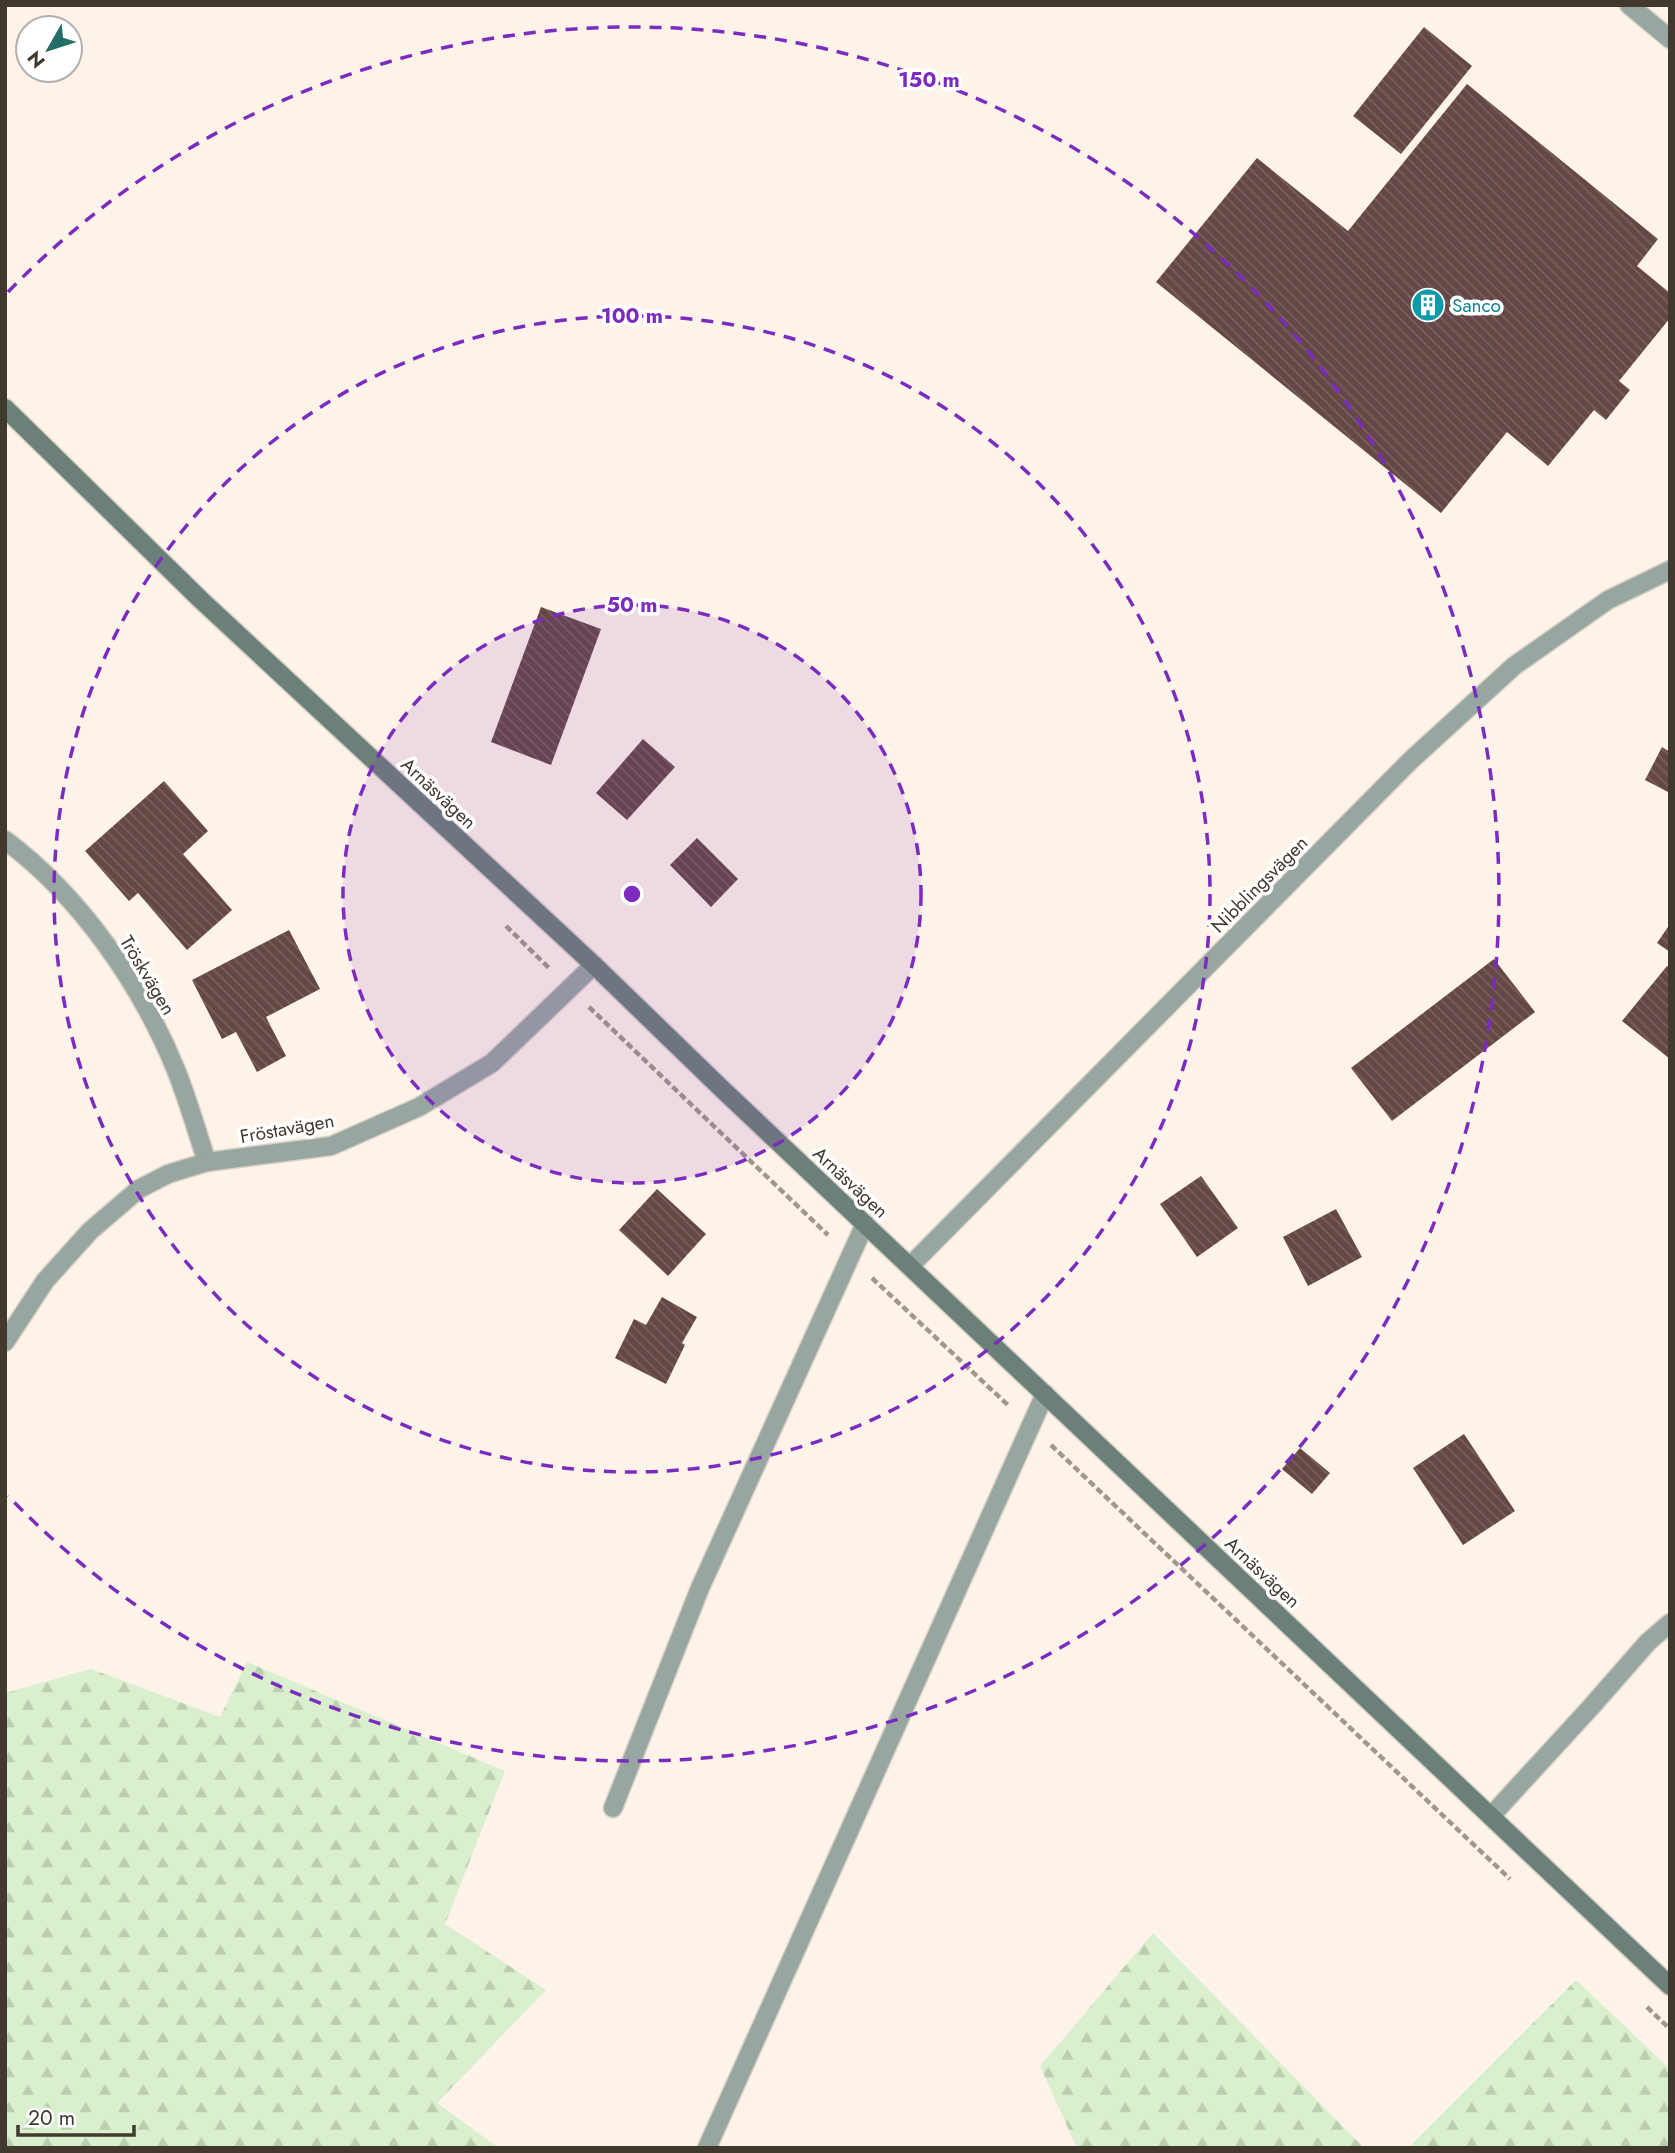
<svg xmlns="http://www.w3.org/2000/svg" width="1675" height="2153" font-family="Jost,sans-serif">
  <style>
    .forest { fill: url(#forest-firs) }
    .building { fill: url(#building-back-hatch) }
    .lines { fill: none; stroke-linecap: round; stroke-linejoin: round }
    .lane-casing { stroke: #d7cec4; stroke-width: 21 }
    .street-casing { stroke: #d7cec4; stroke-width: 21 }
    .secondary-casing { stroke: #d7cec4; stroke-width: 21 }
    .path { stroke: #a1978d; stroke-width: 4.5; stroke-dasharray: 7 3.5; stroke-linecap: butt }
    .lane { stroke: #97a6a0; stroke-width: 18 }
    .street { stroke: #97a6a0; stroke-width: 18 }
    .secondary { stroke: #6b8078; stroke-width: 18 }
    .ring { fill: none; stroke: #7b2cbf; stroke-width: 3.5; stroke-dasharray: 12 9 }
    .labels { text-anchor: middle; stroke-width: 7; stroke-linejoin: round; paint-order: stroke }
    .culture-label { font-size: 19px; fill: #0d838f; stroke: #fff; text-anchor: start }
    .street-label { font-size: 19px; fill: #41382e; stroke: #fff }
    .centre { fill: #7b2cbf; stroke: #fff; stroke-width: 3.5 }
    .ring-label { font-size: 21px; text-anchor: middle; font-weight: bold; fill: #7b2cbf; stroke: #fff; stroke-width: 7; stroke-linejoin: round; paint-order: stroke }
  </style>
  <defs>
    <pattern id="forest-firs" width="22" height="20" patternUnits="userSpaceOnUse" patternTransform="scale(1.75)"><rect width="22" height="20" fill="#daefcd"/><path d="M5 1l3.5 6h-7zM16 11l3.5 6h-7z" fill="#bcceb0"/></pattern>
    <pattern id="building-back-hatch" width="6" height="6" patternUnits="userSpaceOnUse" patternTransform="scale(1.75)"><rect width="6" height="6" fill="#654746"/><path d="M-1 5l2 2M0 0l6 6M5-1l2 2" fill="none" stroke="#78605e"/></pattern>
  </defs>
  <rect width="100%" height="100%" fill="#fdf3e9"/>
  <g class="forest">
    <path d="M247,1662L505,1771L445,1924L546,1990L437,2103L499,2148H5V1693L91,1669L220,1717Z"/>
    <path d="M1153,1933L1364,2148H1077L1040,2066Z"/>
    <path d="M1576,1980L1670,2069V2148H1408Z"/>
  </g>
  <g class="building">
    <path d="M1424,27L1472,66L1401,154L1353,116Z"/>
    <path d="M1467,84L1658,239L1637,266L1670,293V318L1619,381L1630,390L1606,420L1594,410L1548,466L1507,432L1441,513L1156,282L1257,158L1348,231Z"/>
    <path d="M541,607L601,629L551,765L491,742Z"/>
    <path d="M643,739L675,767L627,820L596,793Z"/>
    <path d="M1662,747L1670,752V793L1645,780Z"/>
    <path d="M164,781L208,831L183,854L232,910L187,950L138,893L129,901L85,851Z"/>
    <path d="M697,838L738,879L711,907L670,865Z"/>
    <path d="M1670,924V952L1657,943Z"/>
    <path d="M289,930L320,989L266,1017L286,1056L257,1072L236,1032L222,1039L192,980Z"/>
    <path d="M1494,959L1535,1012L1392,1121L1351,1068Z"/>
    <path d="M1667,966L1670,968V1059L1622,1021Z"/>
    <path d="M1201,1176L1238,1228L1197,1257L1160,1204Z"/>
    <path d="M657,1189L706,1234L668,1276L619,1230Z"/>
    <path d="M1336,1209L1362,1257L1308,1286L1283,1237Z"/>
    <path d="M662,1297L697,1317L682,1343L685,1345L666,1384L615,1358L634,1319L646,1325Z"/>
    <path d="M1464,1434L1515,1511L1463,1545L1413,1468Z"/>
    <path d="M1300,1448L1330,1473L1312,1494L1282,1469Z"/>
  </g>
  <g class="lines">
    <defs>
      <g id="lane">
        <path d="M1629,5L1670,39"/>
        <path d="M910,1266L1410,761L1514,666L1608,600L1670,570"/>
        <path d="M1491,1816L1591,1707L1648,1642L1670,1623"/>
      </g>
      <g id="street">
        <path d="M5,840C80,896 141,984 176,1070C188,1100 197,1132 207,1162"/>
        <path d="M5,1342L45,1281L90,1231L139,1189L168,1174L207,1162L331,1146L419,1107L492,1063L594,965"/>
        <path d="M613,1808L700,1588L865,1224"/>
        <path d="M707,2148L1045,1394"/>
      </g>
      <path id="secondary" d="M5,408L201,600L594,965L721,1088L1670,1986"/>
    </defs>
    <use href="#lane" class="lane-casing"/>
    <use href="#street" class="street-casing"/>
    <use href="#secondary" class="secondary-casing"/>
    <g class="path">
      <path d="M506,926L550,969"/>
      <path d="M589,1007L828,1235"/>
      <path d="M872,1278L1009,1406"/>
      <path d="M1051,1445L1510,1879"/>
      <path d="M1647,2007L1670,2029"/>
    </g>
    <use href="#lane" class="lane"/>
    <use href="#street" class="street"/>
    <use href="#secondary" class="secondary"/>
  </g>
  <circle cx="632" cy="894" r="289" fill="#7b2cbf" fill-opacity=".12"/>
  <g class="ring">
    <circle cx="632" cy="894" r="289"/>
    <circle cx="632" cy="894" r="578"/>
    <path d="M8 292A867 867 0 1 1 8 1496"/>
  </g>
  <defs>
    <symbol id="building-disc" viewBox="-11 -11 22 22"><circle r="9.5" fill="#0f9aa8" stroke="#fff"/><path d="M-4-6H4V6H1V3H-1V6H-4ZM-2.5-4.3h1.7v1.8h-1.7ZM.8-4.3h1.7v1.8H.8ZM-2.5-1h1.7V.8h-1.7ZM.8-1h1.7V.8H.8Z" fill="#fff"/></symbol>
  </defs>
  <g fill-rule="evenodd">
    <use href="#building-disc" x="1409" y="286" width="38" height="38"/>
  </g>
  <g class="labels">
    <g class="culture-label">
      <text x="1452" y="312">Sanco</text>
    </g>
    <g class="street-label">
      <text transform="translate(439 793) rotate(43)" y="7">Arnäsvägen</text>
      <text transform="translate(1259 884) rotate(-45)" y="7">Nibblingsvägen</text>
      <text transform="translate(148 975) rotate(59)" y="7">Tröskvägen</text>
      <text transform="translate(287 1128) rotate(-10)" y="7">Fröstavägen</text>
      <text transform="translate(851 1182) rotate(43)" y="7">Arnäsvägen</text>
      <text transform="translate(1263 1572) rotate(43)" y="7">Arnäsvägen</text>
    </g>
  </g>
  <circle cx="632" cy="894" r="10" class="centre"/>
  <g class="ring-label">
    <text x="929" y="87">150 m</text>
    <text x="632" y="323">100 m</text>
    <text x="632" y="612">50 m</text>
  </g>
  <rect width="1675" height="2153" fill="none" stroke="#41382e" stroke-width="14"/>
  <g transform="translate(49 49) rotate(231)"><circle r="33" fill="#ffffff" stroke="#b3afab" stroke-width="2"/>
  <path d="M0-5L12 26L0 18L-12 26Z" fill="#256e67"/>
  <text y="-10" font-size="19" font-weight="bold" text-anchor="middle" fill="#41382e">N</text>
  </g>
  <path d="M18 2125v10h116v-10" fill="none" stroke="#41382e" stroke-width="3.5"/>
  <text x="28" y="2125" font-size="21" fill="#41382e" stroke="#ffffff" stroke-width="5" paint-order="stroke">20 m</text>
</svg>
